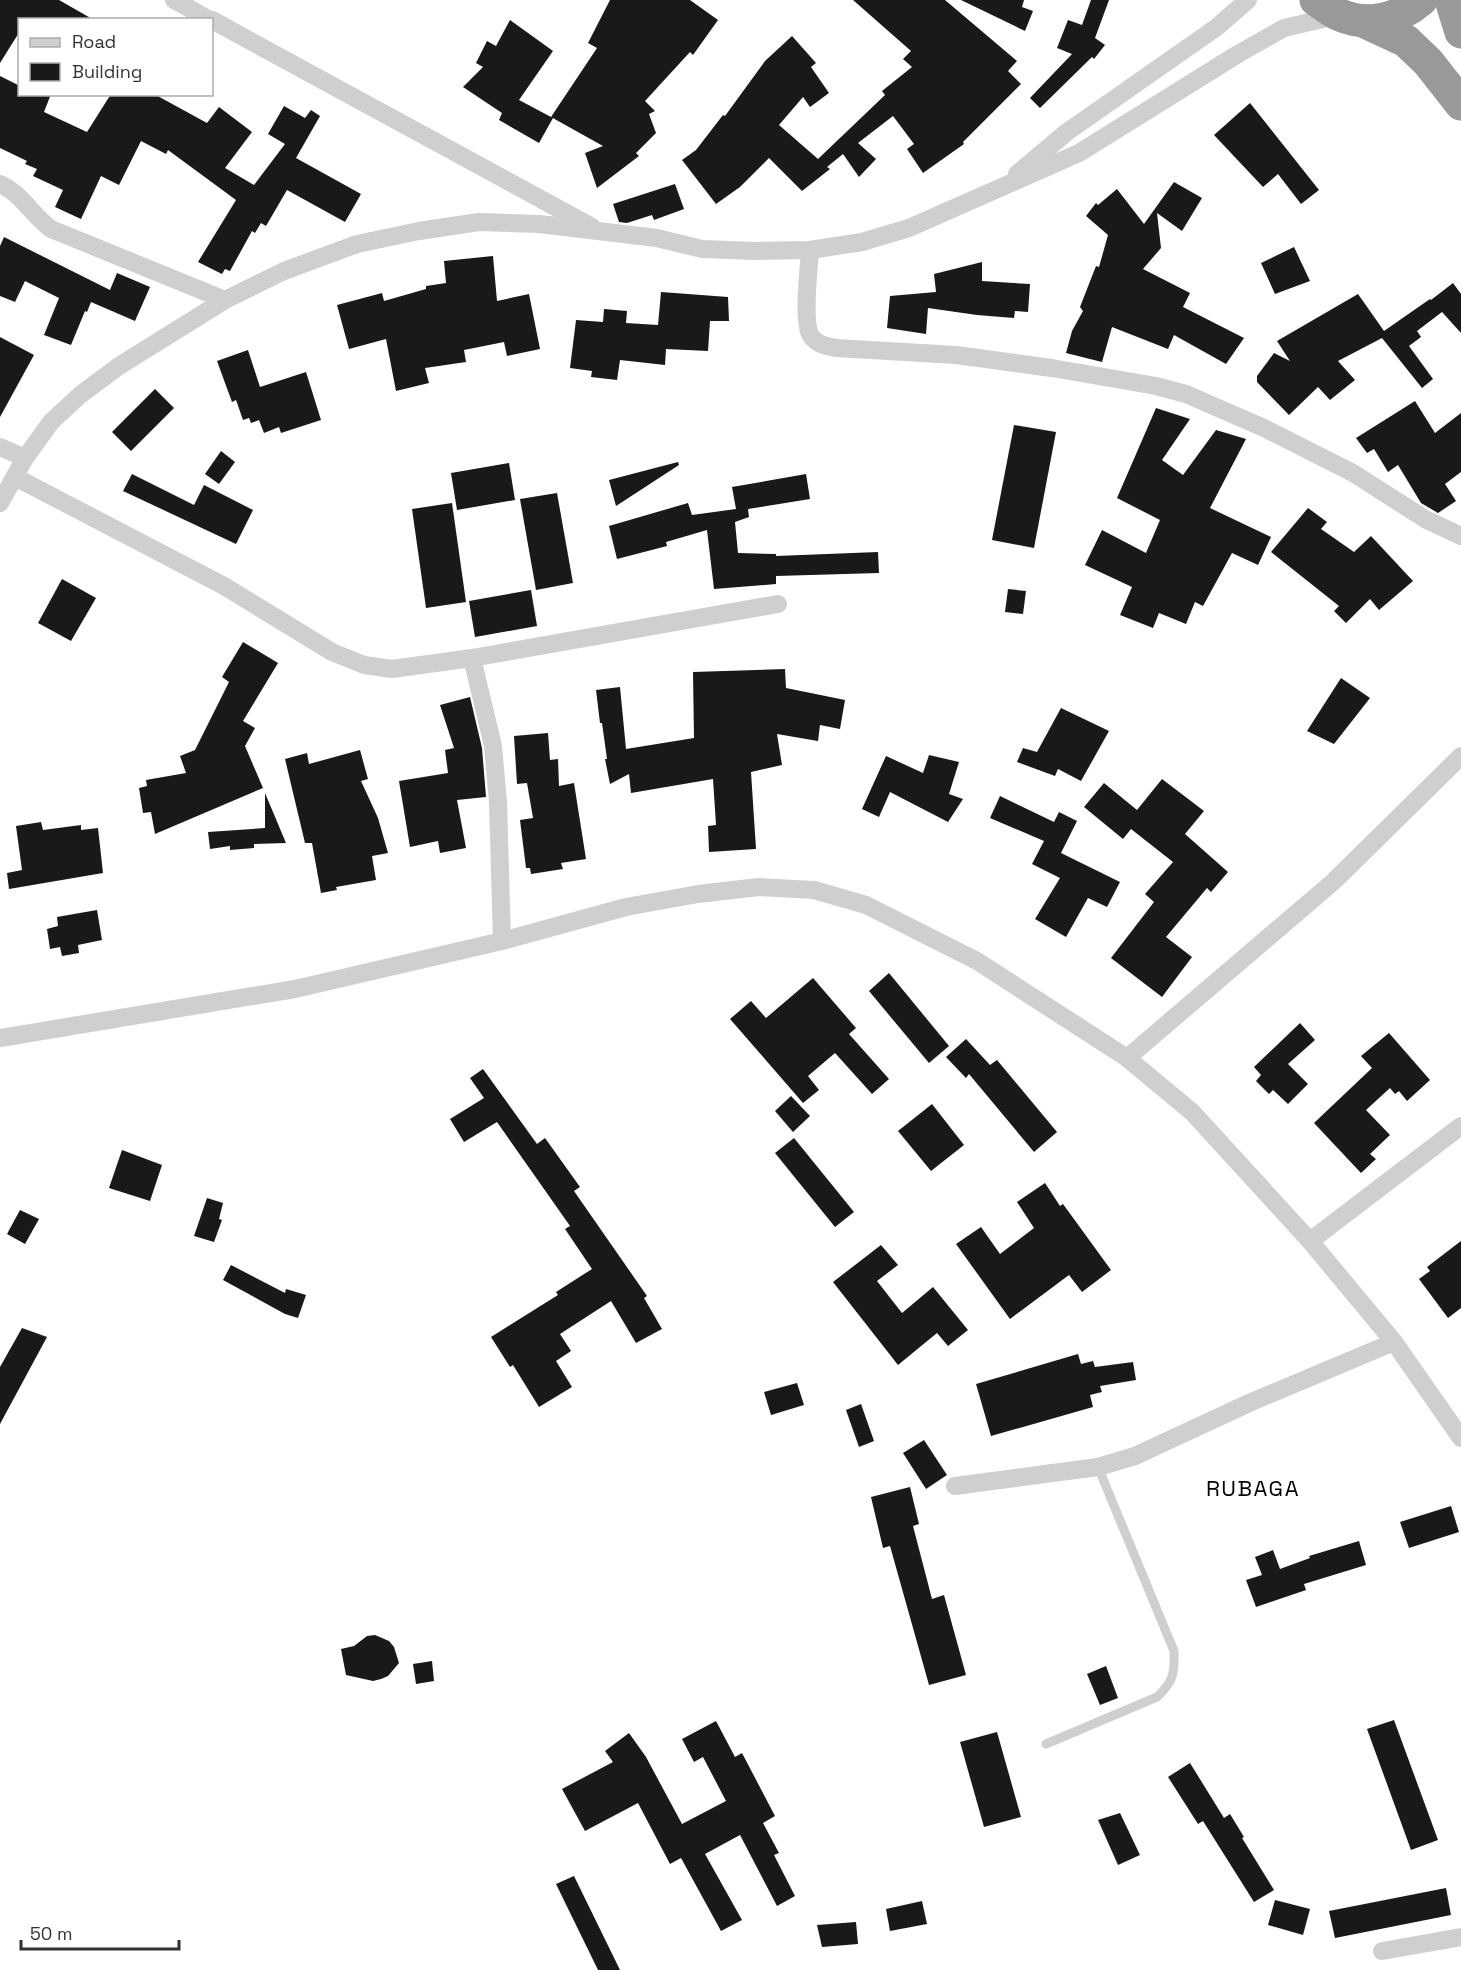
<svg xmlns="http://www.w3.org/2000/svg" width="1461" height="1970" font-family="'Space Grotesk',sans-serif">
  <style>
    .building { fill: #191919 }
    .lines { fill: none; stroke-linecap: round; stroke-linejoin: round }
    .lane { stroke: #cfcfcf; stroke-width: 9 }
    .street { stroke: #cfcfcf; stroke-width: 18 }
    .highway { stroke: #999; stroke-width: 33 }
    .labels { text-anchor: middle; stroke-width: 6; stroke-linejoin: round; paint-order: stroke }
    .quarter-label { font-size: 22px; letter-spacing: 1.5px; fill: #000; stroke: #fff }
  </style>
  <rect width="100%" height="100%" fill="#fff"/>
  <g class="building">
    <path d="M0,0H59L94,20H20V31L0,63Z"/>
    <path d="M610,0H690L718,20L693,55L690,52L645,101L655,111L649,114L656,133L636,153L639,156L597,188L585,153L603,146L551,117L597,48L588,43Z"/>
    <path d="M853,0H945L1017,61L1008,71L1021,84L963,142L964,144L923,173L907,149L914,144L893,116L858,143L876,159L859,177L843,154L827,167L830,169L802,191L769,158L740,187L716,204L682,160L696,150L723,115L725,116L765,61L792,36L816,63L811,67L829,93L810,107L803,97L779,125L818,159L885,95L882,91L912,67L903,59L911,51Z"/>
    <path d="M961,0H1024L1022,7L1033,11L1025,31Z"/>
    <path d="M1091,0H1109L1095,38L1105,45L1094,59L1092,57L1040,108L1030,98L1072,54L1057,48L1068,20L1082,25Z"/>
    <path d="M510,20L553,51L519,100L553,118L539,143L499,120L502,113L463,87L483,67L476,63L487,41L496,46Z"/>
    <path d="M0,76L20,86V94H51L44,112L87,132L111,94H154L207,123L219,107L252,132L225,168L254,185L285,144L268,134L284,106L305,118L311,110L320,116L296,158L361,194L345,222L287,190L266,226L261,223L255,233L252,231L230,271L225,269L222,274L198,262L236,200L168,150L166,154L141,141L119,185L101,176L81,219L55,207L63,190L33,176L37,169L25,164L27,161L0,148Z"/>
    <path d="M1250,103L1319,190L1301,204L1278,174L1263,187L1214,135Z"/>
    <path d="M1174,182L1202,198L1182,231L1157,213L1161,248L1143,269L1190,293L1183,307L1244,338L1226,364L1174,335L1168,349L1112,327L1102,362L1066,353L1072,331L1083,311L1080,307L1096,266L1099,267L1108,235L1086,216L1096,203L1098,205L1117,189L1144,224Z"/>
    <path d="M675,184L684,209L654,220L652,215L627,223L619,222L613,204Z"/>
    <path d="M4,237L110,290L117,273L150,287L135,321L91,302L87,312L85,311L71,345L44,335L59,298L25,281L15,302L0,296V246Z"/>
    <path d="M1294,247L1310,281L1275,294L1261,263Z"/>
    <path d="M493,256L497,301L529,294L540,349L507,356L504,342L464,350L466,362L425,368L429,383L396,391L386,339L349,349L337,305L382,293L384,301L426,289V286L446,283L444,261Z"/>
    <path d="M982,262V281L1030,284L1028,312L1015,311L1014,318L977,315L928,308L926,334L887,328L890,296L936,292L934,274Z"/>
    <path d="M1453,283L1461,294V333L1442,312L1417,331L1421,337L1409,346L1433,379L1422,388L1382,338L1338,361L1355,380L1330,400L1318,387L1289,415L1257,382V376L1274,353L1290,361L1277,341L1358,294L1384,331L1430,299L1431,300Z"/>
    <path d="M661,292L728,297L729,321H710L708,351L666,349L665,365L620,360L617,380L591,377L592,371L570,368L576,320L603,322L604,309L627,311L626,323L658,325Z"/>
    <path d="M0,337L34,355L0,417Z"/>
    <path d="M248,350L260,387L306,372L321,420L281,433L279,427L264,433L259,420L251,423L249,418L243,420L236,400L232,402L217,361Z"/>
    <path d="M155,389L174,408L131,451L112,432Z"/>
    <path d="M1415,401L1435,433L1461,413V472L1445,484L1456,501L1438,513L1421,503L1398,465L1388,472L1374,449L1367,453L1356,438Z"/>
    <path d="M1156,408L1190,419L1162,460L1183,475L1216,430L1246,439L1210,508L1271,537L1258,565L1232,553L1203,606L1195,602L1186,624L1159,613L1153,628L1120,615L1132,587L1085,565L1102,530L1146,553L1160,520L1117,498Z"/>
    <path d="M1014,425L1056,432L1034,548L992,540Z"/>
    <path d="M221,451L235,462L219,484L205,474Z"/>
    <path d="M678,462L679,465L616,506L609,480Z"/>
    <path d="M509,463L515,500L457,510L451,473Z"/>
    <path d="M132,474L194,505L204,485L253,510L236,544L123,491Z"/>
    <path d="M806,474L810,499L748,509L749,517L735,522L738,553L776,554V556L878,552L879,573L776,576V584L714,589L707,530L666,542L667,546L617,559L609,526L688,503L692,515L736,509L732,487Z"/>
    <path d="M557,493L573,583L536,590L520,499Z"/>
    <path d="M452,503L466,602L426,608L412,509Z"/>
    <path d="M1308,508L1327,522L1321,529L1354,552L1371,536L1413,581L1379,610L1370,599L1346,623L1334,611L1339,606L1271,552Z"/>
    <path d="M62,579L96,598L71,641L38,623Z"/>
    <path d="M1008,589L1026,591L1023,614L1005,612Z"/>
    <path d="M531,590L537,626L475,637L469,601Z"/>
    <path d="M243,642L278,663L243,721L255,728L245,746L263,788L155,834L151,812L143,813L139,788L147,786L146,780L186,773L180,756L195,750L229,682L222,677Z"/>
    <path d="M785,669L786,688L845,700L840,729L820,725L818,741L777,734L782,765L751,772L756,849L709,852L708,826L716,825L713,779L631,793L629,774L610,784L605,759H607L602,723H600L596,690L620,687L626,749L694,738L693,672Z"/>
    <path d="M1341,678L1370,698L1334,744L1307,731Z"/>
    <path d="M470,697L482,748L486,797L457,800L466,848L440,853L438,841L410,847L399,781L448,773L445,750L454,748L440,705Z"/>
    <path d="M1061,708L1109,731L1081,781L1058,769L1055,776L1017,762L1023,748L1037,752Z"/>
    <path d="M548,733L550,760L558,759L559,786L574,783L586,859L561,863L563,869L531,874L530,868H526L520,820L533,818L527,783L517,784L514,736Z"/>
    <path d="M360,750L368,779L361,781L378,818L388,853L372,856L376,880L336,887L337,890L321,893L312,843H305L285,759L307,753L309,764Z"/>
    <path d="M929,755L959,762L949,794L963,799L948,822L890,792L879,817L862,809L886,756L923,773Z"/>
    <path d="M1162,779L1204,811L1185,834L1228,872L1211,892L1207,888L1166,937L1192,957L1162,997L1111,958L1154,902L1145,894L1173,862L1131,829L1123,839L1084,807L1104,783L1137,810Z"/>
    <path d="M265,793L286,843L254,844V848L230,850V846L210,849L208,832L265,828Z"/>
    <path d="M1000,796L1054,822L1059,812L1077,821L1061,853L1120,882L1107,907L1088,898L1066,937L1035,919L1060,878L1032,864L1044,841L990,818Z"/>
    <path d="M41,822L43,830L81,825V830L98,828L103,873L9,889L7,873L22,870L16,826Z"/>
    <path d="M97,910L102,940L78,945L79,953L62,956L60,947L50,949L47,929L58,926L57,917Z"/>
    <path d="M889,973L949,1046L929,1063L869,991Z"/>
    <path d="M813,978L856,1028L849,1034L889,1079L872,1094L835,1053L808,1076L819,1090L803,1103L730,1019L751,1001L766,1018Z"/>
    <path d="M1300,1023L1315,1040L1288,1064L1308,1084L1288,1104L1273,1090L1269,1094L1256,1081L1261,1075L1254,1067Z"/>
    <path d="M1389,1033L1430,1080L1407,1101L1399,1091L1395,1094L1390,1088L1366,1110L1390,1135L1370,1154L1376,1159L1361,1173L1314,1123L1372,1068L1361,1056Z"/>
    <path d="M966,1039L990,1065L997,1060L1057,1132L1034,1152L969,1074L966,1078L946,1057Z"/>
    <path d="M483,1069L537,1144L545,1138L580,1187L574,1191L647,1296L644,1298L662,1329L636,1343L611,1301L560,1334L571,1351L556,1361L572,1387L539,1407L513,1365L510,1367L491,1337L558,1295L556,1292L592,1269L565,1229L570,1226L497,1122L464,1142L450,1119L484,1098L470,1078Z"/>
    <path d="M791,1096L810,1116L793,1132L775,1111Z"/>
    <path d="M932,1104L964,1145L931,1171L898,1131Z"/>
    <path d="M794,1138L854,1212L835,1227L775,1153Z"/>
    <path d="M122,1150L162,1165L150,1201L109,1188Z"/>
    <path d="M1045,1183L1060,1206L1063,1204L1111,1270L1082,1292L1069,1275L1010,1319L956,1244L981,1227L1000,1254L1034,1228L1017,1202Z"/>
    <path d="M207,1198L223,1203L219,1219L222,1220L214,1242L194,1236Z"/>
    <path d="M20,1210L39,1219L25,1244L7,1234Z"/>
    <path d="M1461,1241V1308L1448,1318L1419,1279L1430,1271L1427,1267Z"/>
    <path d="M881,1245L898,1265L877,1281L902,1313L933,1287L968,1330L948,1346L937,1333L898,1365L833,1282Z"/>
    <path d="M231,1265L285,1293L286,1289L306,1295L298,1318L285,1314L223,1280Z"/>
    <path d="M22,1328L47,1337L0,1424V1367Z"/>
    <path d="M1078,1354L1081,1364L1093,1361L1095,1367L1133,1362L1136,1380L1100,1386L1102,1392L1090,1395L1093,1407L991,1436L976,1384Z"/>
    <path d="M797,1383L804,1405L771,1415L764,1392Z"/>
    <path d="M861,1404L874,1441L859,1447L846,1410Z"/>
    <path d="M924,1440L947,1475L926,1489L903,1453Z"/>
    <path d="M910,1487L919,1524L913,1526L932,1599L944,1595L966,1675L929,1685L890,1546L883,1548L871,1497Z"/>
    <path d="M1451,1506L1459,1532L1409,1548L1400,1522Z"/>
    <path d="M1359,1541L1366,1565L1304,1584L1306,1590L1256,1607L1246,1580L1262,1575L1255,1557L1273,1550L1280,1569L1310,1558L1309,1556Z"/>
    <path d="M375,1635L389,1641L394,1647L399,1663L388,1676L381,1679L373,1681L346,1675L341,1649L354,1646L367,1636Z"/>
    <path d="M432,1661L434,1681L416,1684L413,1664Z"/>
    <path d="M1106,1666L1118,1698L1100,1705L1087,1674Z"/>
    <path d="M1394,1720L1438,1840L1411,1850L1367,1729Z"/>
    <path d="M716,1721L735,1757L742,1753L775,1816L763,1823L779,1853L774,1855L795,1896L777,1906L740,1835L705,1854L742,1920L721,1931L681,1858L670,1864L638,1803L585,1831L562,1789L613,1762L605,1751L629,1733L646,1757L682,1824L726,1801L703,1757L694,1762L682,1739Z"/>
    <path d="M997,1732L1021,1817L984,1827L960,1742Z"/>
    <path d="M1190,1763L1224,1818L1230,1814L1244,1837L1242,1838L1274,1890L1254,1902L1203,1821L1198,1824L1168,1777Z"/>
    <path d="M1120,1813L1140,1855L1118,1865L1098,1820Z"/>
    <path d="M574,1876L620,1970H598L556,1884Z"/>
    <path d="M1446,1888L1451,1915L1335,1938L1329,1911Z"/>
    <path d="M1275,1900L1310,1909L1303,1935L1268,1925Z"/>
    <path d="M922,1901L927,1924L890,1931L886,1909Z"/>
    <path d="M856,1922L858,1944L822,1947L817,1925Z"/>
  </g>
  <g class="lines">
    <path class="lane" d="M1046,1744L1157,1697C1173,1682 1175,1674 1174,1651L1098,1467"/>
    <g class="street">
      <path d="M174,0L210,20"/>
      <path d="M212,20L592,227"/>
      <path d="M1017,174L1067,132L1217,27L1248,0"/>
      <path d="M0,184C22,194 32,215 51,229L225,300"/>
      <path d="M810,250C809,268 802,322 811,336C817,345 827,346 836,348L956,355L1052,368L1156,386L1186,394L1264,428L1353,473L1425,519L1461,536"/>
      <path d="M0,447L25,458"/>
      <path d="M15,477L224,586L332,652L364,665L392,669L472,658L778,604"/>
      <path d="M0,503L25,458L51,422L80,395L119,366L225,300L284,271L357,244L419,231L479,222L539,224L657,238L702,249L755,251L810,250L862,242L909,228L1079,153L1238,54L1284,28L1340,15"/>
      <path d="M472,658L493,746L498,802L502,941"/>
      <path d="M0,1038L295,989L502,941L626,907L698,894L759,887L814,890L866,905L977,961L1127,1058L1192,1112L1310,1241L1394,1342L1461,1438"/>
      <path d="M1127,1058L1333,882L1461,756"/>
      <path d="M1310,1241L1461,1126"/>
      <path d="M955,1486L1098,1467L1135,1456L1249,1403L1394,1342"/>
      <path d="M1382,1951L1461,1937"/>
    </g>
    <g class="highway">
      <path d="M1316,0C1324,5 1332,12 1340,15C1368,27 1399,19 1421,0"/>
      <path d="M1451,0L1461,32"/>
      <path d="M1363,21L1406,41L1428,62L1461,104"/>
    </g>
  </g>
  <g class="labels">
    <g class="quarter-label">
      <text x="1253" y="1496">RUBAGA</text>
    </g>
  </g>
  <rect x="18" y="18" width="195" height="78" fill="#ffffff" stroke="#adadad" stroke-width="1.5"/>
  <rect x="30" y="38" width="30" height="9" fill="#cfcfcf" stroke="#adadad" stroke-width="1.5"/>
  <text x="72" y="48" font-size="18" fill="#323232">Road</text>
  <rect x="30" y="63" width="30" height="18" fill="#191919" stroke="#adadad" stroke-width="1.5"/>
  <text x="72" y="78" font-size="18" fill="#323232">Building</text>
  <path d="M21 1940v9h158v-9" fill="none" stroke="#323232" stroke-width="3"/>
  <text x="30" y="1940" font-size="18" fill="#323232" stroke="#ffffff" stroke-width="4.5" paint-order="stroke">50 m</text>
</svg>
